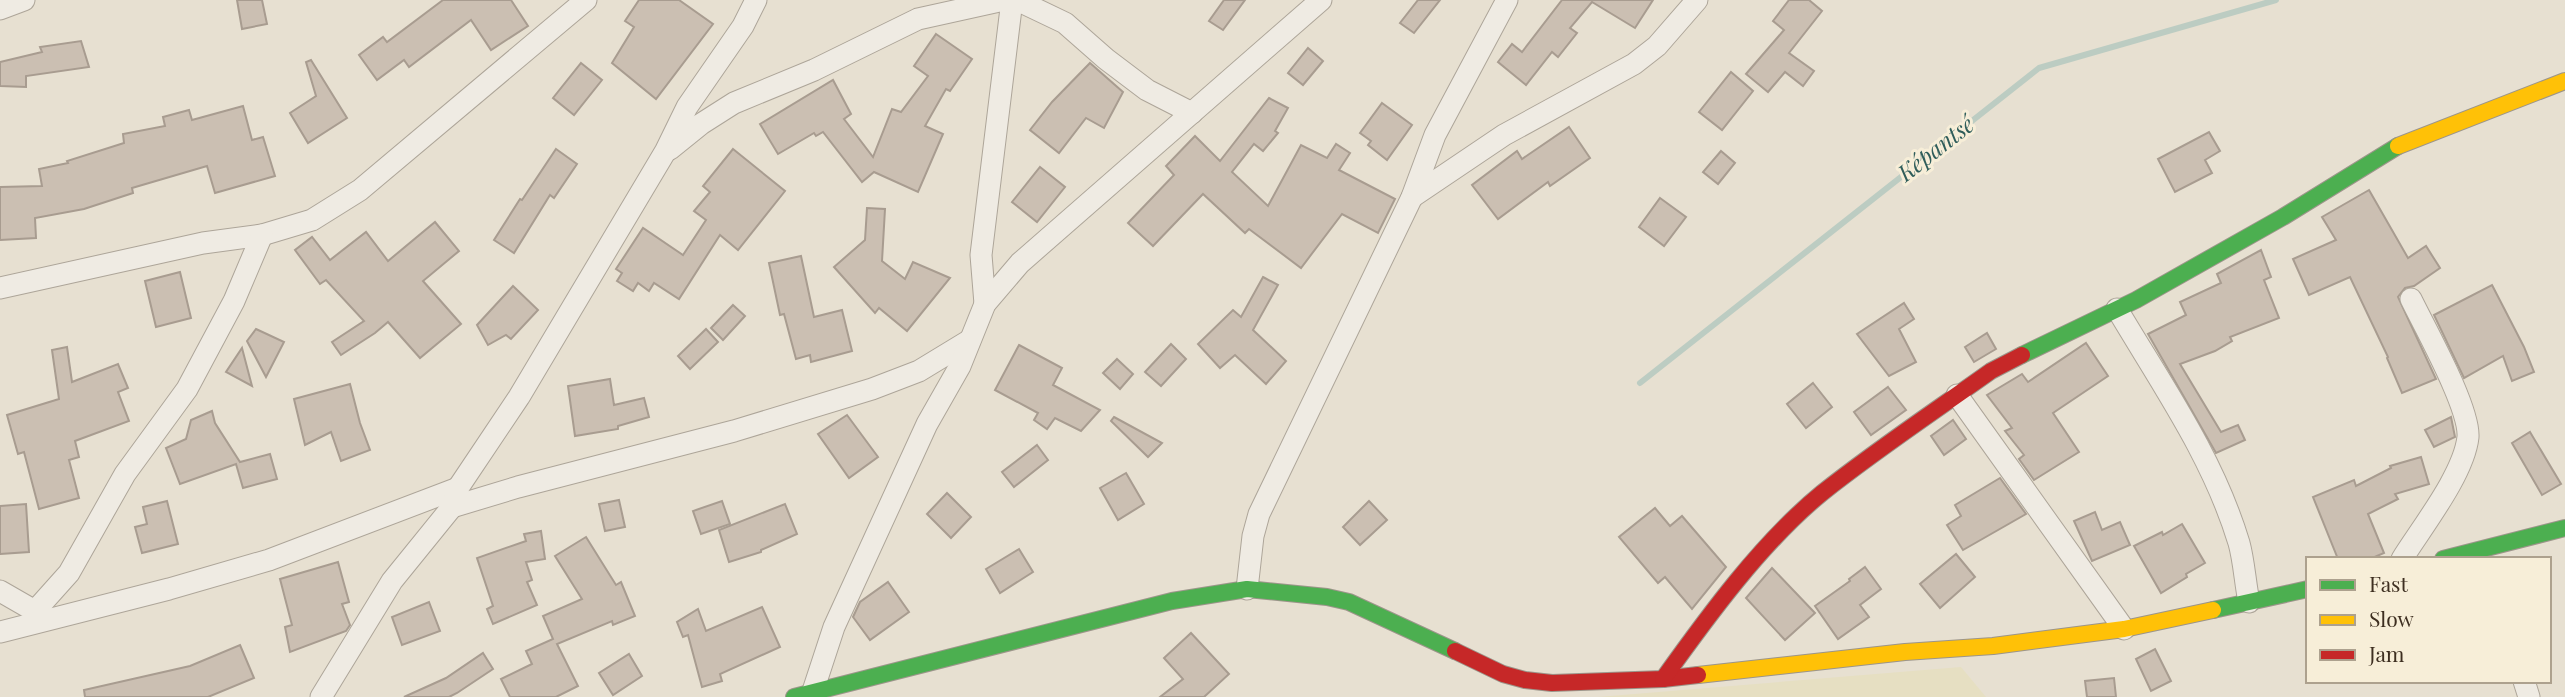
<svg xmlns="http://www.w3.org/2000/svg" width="2565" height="697" font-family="'Playfair Display',serif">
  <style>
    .farmland { fill: #e6dfc2 }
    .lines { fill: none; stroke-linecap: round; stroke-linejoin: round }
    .stream { stroke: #bcccc2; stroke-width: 6 }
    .building { fill: #cbbfb2; stroke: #a89c90; stroke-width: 2 }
    .street-casing { stroke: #ada599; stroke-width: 23 }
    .fast-casing { stroke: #9c958a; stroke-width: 18 }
    .slow-casing { stroke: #9c958a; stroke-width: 18 }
    .jam-casing { stroke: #9c958a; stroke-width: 18 }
    .street { stroke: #efebe3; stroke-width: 21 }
    .fast { stroke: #4caf50; stroke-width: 16 }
    .slow { stroke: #ffc107; stroke-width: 16 }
    .jam { stroke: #c62828; stroke-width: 16 }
    .labels { text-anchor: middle; stroke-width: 6; stroke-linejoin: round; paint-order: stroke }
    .water-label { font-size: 23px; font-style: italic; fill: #2f5d5a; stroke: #f7eed8 }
  </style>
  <rect width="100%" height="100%" fill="#e7e0d1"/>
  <path class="farmland" d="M1961,667L1986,697H1598Z"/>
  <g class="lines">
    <path class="stream" d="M1640,383L2039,68L2276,0"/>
  </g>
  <g class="building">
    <path d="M237,0H262L267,24L242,29Z"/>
    <path d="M443,0H511L528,26L491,50L471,20L409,67L404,60L377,80L359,55L383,37L387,42Z"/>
    <path d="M639,0H679L713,24L656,99L612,63L634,27L625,21Z"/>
    <path d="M1224,0H1245L1223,30L1209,21Z"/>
    <path d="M1418,0H1440L1414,33L1400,23Z"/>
    <path d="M1562,0H1653L1635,28L1592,2L1570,28L1577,33L1558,57L1552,52L1526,85L1498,62L1512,44L1522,52Z"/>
    <path d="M1789,0H1809L1822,11L1789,53L1814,71L1803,86L1785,72L1768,92L1746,74L1784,30L1773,21Z"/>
    <path d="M936,34L972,59L950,91L946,89L925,126L943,134L918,192L874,172L862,182L823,132L816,136L814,133L778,154L760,124L833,80L851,114L844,119L873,157L892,109L901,112L928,76L914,66Z"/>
    <path d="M81,41L89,67L26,76V87L0,86V62L42,52L40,47Z"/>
    <path d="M1308,48L1323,61L1303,85L1288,73Z"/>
    <path d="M311,60L347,118L308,143L290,113L316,96L306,62Z"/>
    <path d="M581,63L602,80L574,115L553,98Z"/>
    <path d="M1090,63L1123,92L1104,128L1086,118L1059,153L1030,130L1052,102Z"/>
    <path d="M1731,72L1753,91L1722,130L1699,112Z"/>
    <path d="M1269,98L1288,108L1275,131L1278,133L1263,151L1254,144L1232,172L1268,206L1301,145L1327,158L1336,144L1350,153L1339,170L1395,199L1378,233L1342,214L1301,268L1249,229L1245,233L1203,194L1153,246L1128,223L1174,175L1166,166L1195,136L1220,161Z"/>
    <path d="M1382,103L1412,125L1387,160L1368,145L1371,141L1360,133Z"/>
    <path d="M243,106L252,140L263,137L275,176L215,193L207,166L132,188L133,193L84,209L35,218L36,238L0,240V187L42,186L39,169L68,163L67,161L124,143L123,134L165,126L163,117L189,110L192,120Z"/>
    <path d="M1569,127L1590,158L1550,186L1548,182L1498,219L1472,185L1517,151L1522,159Z"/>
    <path d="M2209,132L2220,151L2205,160L2212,173L2175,192L2158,159Z"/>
    <path d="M556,149L577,164L554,198L550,195L514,253L494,240L520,199L522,200Z"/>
    <path d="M733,149L785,191L738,250L720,235L679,299L654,283L649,291L638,283L633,291L617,281L622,273L616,269L643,228L683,255L706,220L694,211L710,192L703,186Z"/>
    <path d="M1721,151L1735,163L1718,184L1703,172Z"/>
    <path d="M1040,167L1065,187L1037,222L1012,202Z"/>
    <path d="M2369,190L2408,258L2426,246L2440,268L2414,286L2405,288L2398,297L2436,379L2402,393L2387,358L2388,357L2350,277L2309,295L2293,259L2336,240L2322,217Z"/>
    <path d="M1660,198L1686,217L1664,246L1639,227Z"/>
    <path d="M867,208L885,209L882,261L905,279L913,262L950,278L907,331L879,308L875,313L834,267L865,240Z"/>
    <path d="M435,222L459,251L423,281L461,324L420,358L388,322L375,333L341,355L332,342L364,321L326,280L320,284L295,250L312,237L330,260L366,232L388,261Z"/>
    <path d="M2261,250L2271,277L2264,280L2279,318L2230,337L2232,341L2215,351L2180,364L2221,432L2238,425L2245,440L2216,453L2148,334L2186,315L2180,302L2221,283L2217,274Z"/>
    <path d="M801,256L814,317L842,310L852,351L811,362L810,355L796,359L784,314L780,315L769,263Z"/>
    <path d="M180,272L191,318L156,327L145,281Z"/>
    <path d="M1263,277L1278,285L1253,330L1286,361L1266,384L1235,355L1220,368L1198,344L1233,310L1241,317Z"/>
    <path d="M2492,285L2524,347L2534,372L2512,381L2503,356L2464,378L2434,315Z"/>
    <path d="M513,286L538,310L511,339L506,335L488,345L477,325Z"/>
    <path d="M1904,303L1914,319L1899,329L1916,362L1889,376L1857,334Z"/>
    <path d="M733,305L745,316L723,340L711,328Z"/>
    <path d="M256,329L284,342L266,377L247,341Z"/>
    <path d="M706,329L718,342L690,369L678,356Z"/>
    <path d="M1987,333L1996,349L1974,362L1965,347Z"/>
    <path d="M2086,343L2108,376L2053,413L2079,452L2034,480L2019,459L2024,455L2005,431L2012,428L1987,395L2022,374L2028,382Z"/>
    <path d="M1171,344L1186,359L1161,386L1145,372Z"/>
    <path d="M1019,345L1062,368L1053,385L1100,410L1081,431L1055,418L1047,429L1034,420L1038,413L995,390Z"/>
    <path d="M67,347L72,382L118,364L128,388L118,392L129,421L75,441L79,457L69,460L79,498L39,509L24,452L18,454L7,415L59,399L52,350Z"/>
    <path d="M242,348L252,386L226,372Z"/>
    <path d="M1117,359L1133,374L1120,389L1103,373Z"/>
    <path d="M610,379L614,405L644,398L649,417L618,426V429L575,436L568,386Z"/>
    <path d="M1813,383L1832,407L1806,428L1787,404Z"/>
    <path d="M350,384L360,423L370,450L341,461L331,432L305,445L294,399Z"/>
    <path d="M1888,387L1906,410L1871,435L1854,412Z"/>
    <path d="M212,411L215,423L240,462L270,454L277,479L243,488L236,464L180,484L166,448L186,439L191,420Z"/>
    <path d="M847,415L878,457L849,478L818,434Z"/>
    <path d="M1114,417L1162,443L1148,457L1111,421Z"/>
    <path d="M2451,417L2455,437L2434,447L2425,430Z"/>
    <path d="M1953,420L1966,439L1944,455L1931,436Z"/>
    <path d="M2530,432L2561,484L2542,495L2512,443Z"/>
    <path d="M1037,445L1048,460L1014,487L1002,472Z"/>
    <path d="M2421,457L2429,484L2395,494L2398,499L2368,514L2384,553L2370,559H2338L2313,497L2354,480L2356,486L2391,468L2390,466Z"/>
    <path d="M1126,473L1144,504L1118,520L1100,488Z"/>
    <path d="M2000,478L2026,514L1963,550L1947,525L1961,516L1955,505Z"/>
    <path d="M947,493L971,517L951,538L927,514Z"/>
    <path d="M619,500L625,527L605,531L599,504Z"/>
    <path d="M167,501L178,544L142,553L135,527L147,524L143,507Z"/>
    <path d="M722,501L730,524L701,534L693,511Z"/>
    <path d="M1369,501L1387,520L1360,545L1343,527Z"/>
    <path d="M26,504L29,552L0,554V506Z"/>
    <path d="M785,504L797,534L761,550V552L729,562L719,530Z"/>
    <path d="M1655,508L1670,526L1682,516L1726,567L1692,609L1665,577L1658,583L1619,537Z"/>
    <path d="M2095,512L2102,530L2120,522L2130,545L2092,561L2074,521Z"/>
    <path d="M2182,524L2205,563L2186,574L2187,577L2161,593L2134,546L2162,532L2163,535Z"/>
    <path d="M541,531L545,559L526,562L532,580L527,582L537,605L493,624L487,609L493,606L477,558L526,541L524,534Z"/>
    <path d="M586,537L616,585L621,582L635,616L613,625L612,621L557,644L578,686L556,697H510L501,679L532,664L526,651L553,639L543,616L582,599L555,556Z"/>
    <path d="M1019,549L1033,572L1000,593L986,569Z"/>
    <path d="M1956,554L1975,577L1940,608L1920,584Z"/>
    <path d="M338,562L349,602L342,604L350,625L346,631L290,652L285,627L292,625L280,579Z"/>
    <path d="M1865,567L1881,589L1860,605L1869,617L1838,639L1815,606L1850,581L1849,579Z"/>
    <path d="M1772,568L1815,613L1785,640L1746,598Z"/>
    <path d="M888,582L909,612L870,640L853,617L860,602Z"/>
    <path d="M429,602L440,631L402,645L392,617Z"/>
    <path d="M762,607L780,647L720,674L722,681L702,687L688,635L683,637L677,622L698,609L706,631Z"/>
    <path d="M1191,633L1229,674L1204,697H1160L1183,679L1164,658Z"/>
    <path d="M240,645L254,678L208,697H85L84,690L190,666Z"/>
    <path d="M2155,649L2171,681L2151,691L2136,659Z"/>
    <path d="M483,653L493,669L457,693L449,697H404L446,678Z"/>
    <path d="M629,654L642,676L613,695L599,673Z"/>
    <path d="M2114,678L2116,697H2087L2085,681Z"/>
  </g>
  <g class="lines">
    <defs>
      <g id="street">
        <path d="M1017,0L1065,23L1106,59L1147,90L1192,113"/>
        <path d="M0,9L24,0"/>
        <path d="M670,149L701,124L734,103L814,70L918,19L1004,0"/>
        <path d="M1412,197L1504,135L1634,64L1657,46L1697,0"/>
        <path d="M0,288L203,243L262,235L312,220L360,190L586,0"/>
        <path d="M985,304L981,255L1012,0"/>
        <path d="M2117,309C2162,385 2213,457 2239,543C2244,561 2245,582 2249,602"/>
        <path d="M1957,395L2124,629"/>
        <path d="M452,507L518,487L734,431L872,389L919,371L970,340"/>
        <path d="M2402,559C2422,527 2464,474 2468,437C2470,408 2425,328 2411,299"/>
        <path d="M1247,589L1253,536L1259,514L1412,197L1435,135L1507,0"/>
        <path d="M0,591L47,618"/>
        <path d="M35,611L69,573L125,474L187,389L234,301L262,235"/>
        <path d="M0,632L169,589L269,560L458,488"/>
        <path d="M2524,681L2529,697"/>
        <path d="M321,697L392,581L452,507L458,488L519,397L665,152L687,107L743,26L756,0"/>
        <path d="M811,697L834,627L927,424L960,366L985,304L1020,263L1321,0"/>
      </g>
      <g id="fast">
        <path d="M2022,355L2136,300L2283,217L2398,146"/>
        <path d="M2443,559L2565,528"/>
        <path d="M2213,610L2308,589"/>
        <path d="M794,697L1172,601L1247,589L1327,597L1349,602L1455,651"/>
      </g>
      <g id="slow">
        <path d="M2398,146L2565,81"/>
        <path d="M1698,675L1905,652L1993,646L2124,629L2213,610"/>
      </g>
      <g id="jam">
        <path d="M1455,651L1503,674L1525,680L1552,683L1663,679L1698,675"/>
        <path d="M1663,679C1708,616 1762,542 1822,493C1876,450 1935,411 1991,371L2022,355"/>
      </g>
    </defs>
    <use href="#street" class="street-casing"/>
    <use href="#fast" class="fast-casing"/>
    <use href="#slow" class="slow-casing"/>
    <use href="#jam" class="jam-casing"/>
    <use href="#street" class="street"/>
    <use href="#fast" class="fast"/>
    <use href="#slow" class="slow"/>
    <use href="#jam" class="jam"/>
  </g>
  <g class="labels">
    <g class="water-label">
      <text transform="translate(1936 149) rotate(-38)" y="8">Képantsé</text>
    </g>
  </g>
  <rect x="2306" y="557" width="245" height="126" fill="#f7eed8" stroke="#ada18e" stroke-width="2"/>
  <rect x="2320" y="580" width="35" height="10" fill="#4caf50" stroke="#ada18e" stroke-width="2"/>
  <text x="2369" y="592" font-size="21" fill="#3d2e20">Fast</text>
  <rect x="2320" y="615" width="35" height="10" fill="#ffc107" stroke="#ada18e" stroke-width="2"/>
  <text x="2369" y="627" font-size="21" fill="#3d2e20">Slow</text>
  <rect x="2320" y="650" width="35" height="10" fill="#c62828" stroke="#ada18e" stroke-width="2"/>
  <text x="2369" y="662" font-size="21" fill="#3d2e20">Jam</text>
</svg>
